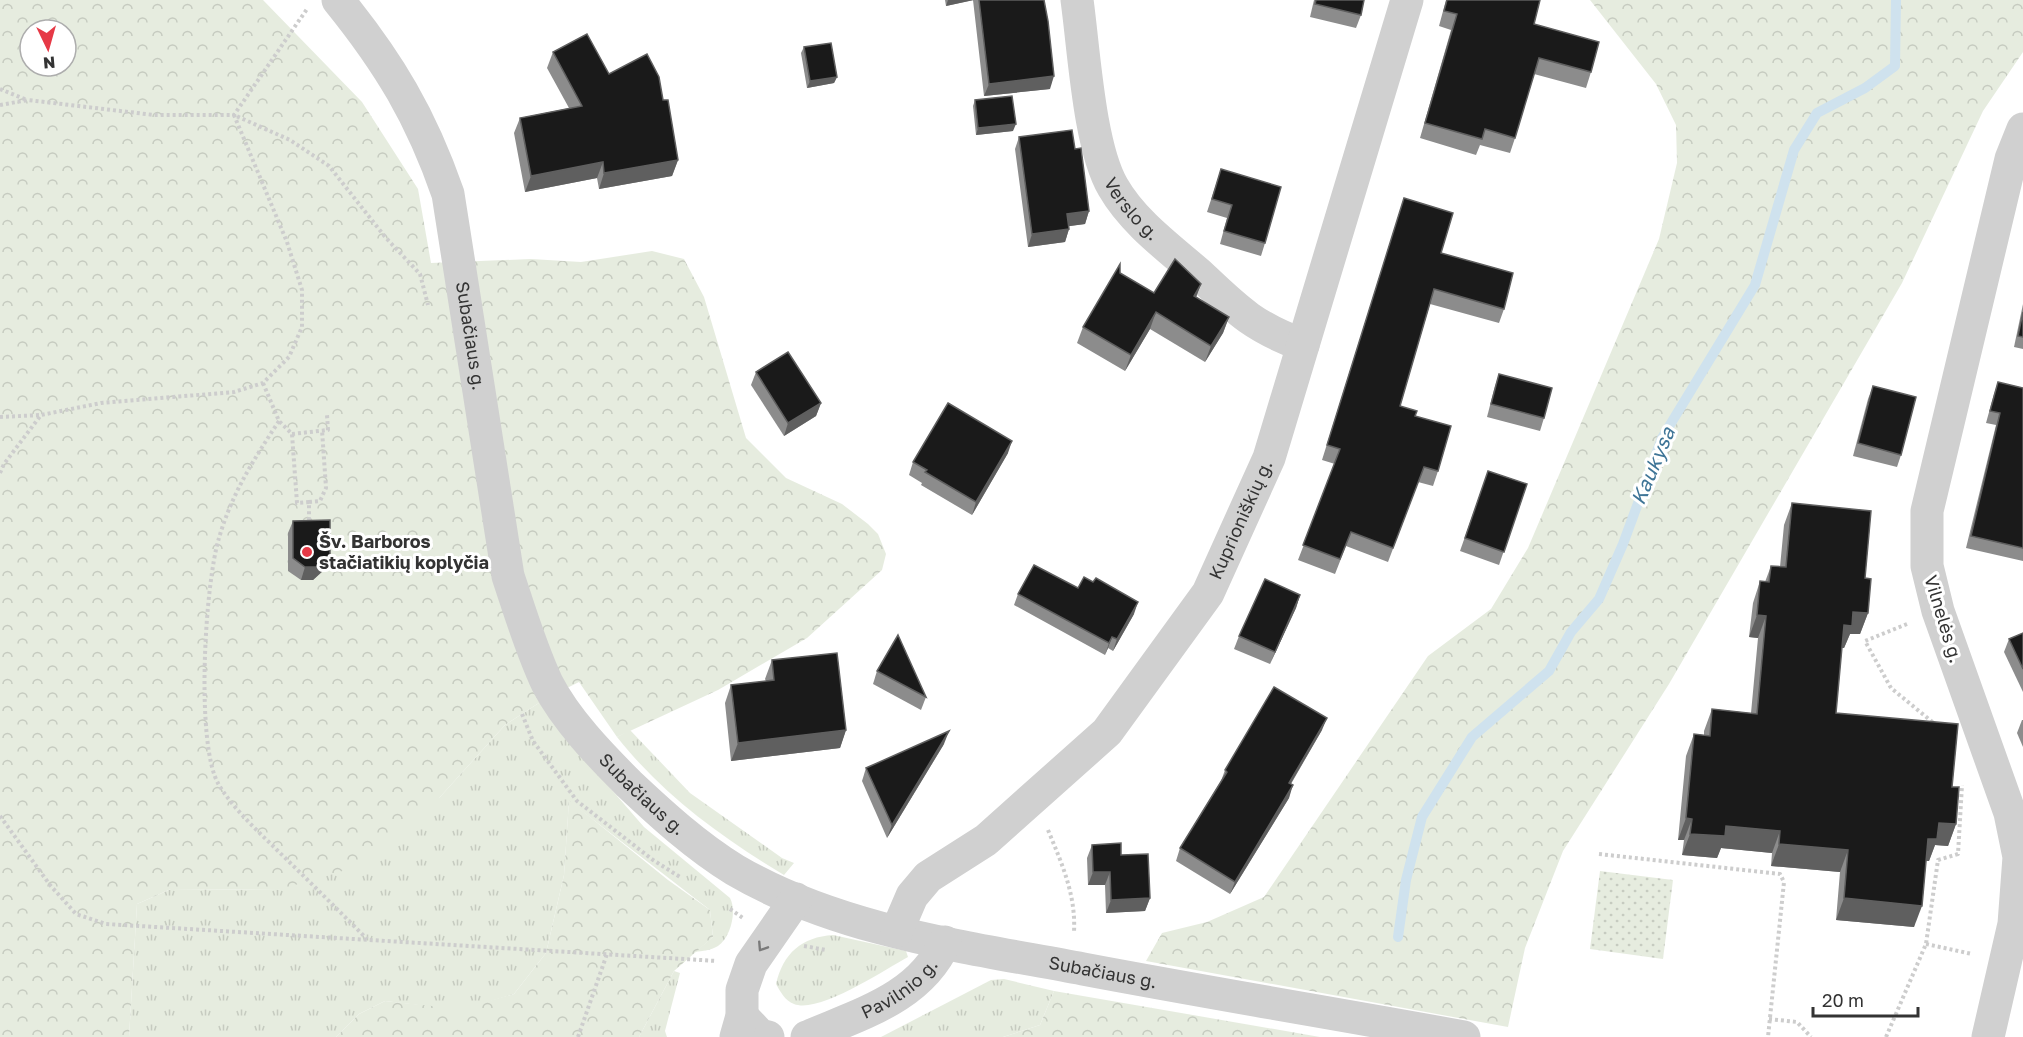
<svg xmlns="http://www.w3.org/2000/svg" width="2023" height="1037" font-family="'Golos Text',sans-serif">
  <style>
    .grass { fill: url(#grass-tufts) }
    .forest { fill: url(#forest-crowns); fill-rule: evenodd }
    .park { fill: url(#park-dots) }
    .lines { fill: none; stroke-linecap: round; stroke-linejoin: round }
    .stream { stroke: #cfe2ee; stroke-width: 10 }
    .path { stroke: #cdcdcd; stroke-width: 4; stroke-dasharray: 3 3; stroke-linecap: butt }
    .minor { stroke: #d0d0d0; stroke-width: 33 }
    .wall { fill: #8c8c8c }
    .shaded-wall { fill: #5f5f5f }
    .building { fill: #1a1a1a; stroke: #5f5f5f; stroke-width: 1.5 }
    .oneway { stroke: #7a7a7a }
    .poi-dot { fill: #e63946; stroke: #fff; stroke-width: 2 }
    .labels { text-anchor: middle; stroke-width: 6; stroke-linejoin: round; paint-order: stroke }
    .street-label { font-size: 18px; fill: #333; stroke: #fff }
    .poi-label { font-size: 18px; font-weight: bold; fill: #333; stroke: #fff; text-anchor: start }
    .water-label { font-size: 20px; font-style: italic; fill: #3f7597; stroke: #fff }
  </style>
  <defs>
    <pattern id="grass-tufts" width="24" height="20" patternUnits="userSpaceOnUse" patternTransform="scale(1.5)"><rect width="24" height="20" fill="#e6ecdf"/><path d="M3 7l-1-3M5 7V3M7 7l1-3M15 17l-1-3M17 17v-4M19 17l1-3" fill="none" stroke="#c6cbc0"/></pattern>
    <pattern id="forest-crowns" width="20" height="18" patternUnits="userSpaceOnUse" patternTransform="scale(1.5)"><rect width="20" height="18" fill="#e6ecdf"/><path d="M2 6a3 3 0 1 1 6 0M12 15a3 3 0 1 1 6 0" fill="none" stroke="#c6cbc0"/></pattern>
    <pattern id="park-dots" width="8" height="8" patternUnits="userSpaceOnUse" patternTransform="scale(1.5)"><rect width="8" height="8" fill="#e6ecdf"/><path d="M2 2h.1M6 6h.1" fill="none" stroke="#c6cbc0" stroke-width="1.8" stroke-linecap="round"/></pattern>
  </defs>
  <rect width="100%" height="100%" fill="#fff"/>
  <g class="grass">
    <path d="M545,699L571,743L644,827L730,898C737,911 731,937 718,946C712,950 702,951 695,952L713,937L710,910L569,801L564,875L546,953L514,994L460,1010L385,1001L359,1014L336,1037H129L137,904L171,889L278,890L440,797L505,725Z"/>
    <path d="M630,730L690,793L782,858L794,863L784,875C721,837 663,795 617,737Z"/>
    <path d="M833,935L906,951L908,957C884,970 819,1014 794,1004C785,1001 780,991 776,984C783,953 802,937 833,935Z"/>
    <path d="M674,971L680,973L665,1031L667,1037H639Z"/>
    <path d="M1004,979L1054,991L1040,1025L1003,1037H881L991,980Z"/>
  </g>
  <g class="forest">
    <path d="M0,0H263L362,102L418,189L431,263L531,259L581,262L652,251L684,259L704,297L746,438L786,478L842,504L868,524L878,534L886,554L882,570L807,638L718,690L617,737L579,682L545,699L505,725L440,797L366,864L278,890L171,889L137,904L129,1037H0ZM30,30H66V66H30Z"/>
    <path d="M1590,0H2023V52L1983,111L1902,283L1669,684L1563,851L1525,948L1508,1027L1146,961L1162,933L1207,922L1264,897L1428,656L1491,609L1528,548L1659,239L1677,163L1676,125L1656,84Z"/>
    <path d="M569,800L668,880L710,910L713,937L674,971L639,1037H336L359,1014L385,1001L460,1009L514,994L546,953L564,875Z"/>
    <path d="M1054,991L1320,1037H1003L1040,1025Z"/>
  </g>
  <path class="park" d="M1600,871L1673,880L1663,959L1590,949Z"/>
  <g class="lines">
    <path class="stream" d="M1398,937L1406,880L1422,817L1472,737L1549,671L1571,632L1599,599L1623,544L1662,438L1755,285L1794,150L1817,113L1865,88L1895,66L1896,0"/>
    <g class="path">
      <path d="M0,89L27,100"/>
      <path d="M0,105L28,100L154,115H234L307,9"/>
      <path d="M263,383L279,421L292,434L297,503L309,502V524"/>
      <path d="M0,417L41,415"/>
      <path d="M279,421C254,459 232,493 219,538C205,583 195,746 219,785C235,811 258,831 279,852C309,881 338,910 367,939"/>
      <path d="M292,434L328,430L327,415"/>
      <path d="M0,473L4,464L41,415L101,403L234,392L263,383L289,357L302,327V290L287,242L234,115L290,140L329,166L386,238L420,274L428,305"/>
      <path d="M309,502L320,501L326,488L322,430"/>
      <path d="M1907,624L1865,641L1891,688L1936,725"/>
      <path d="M522,714L533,741L577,801L653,860L680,877"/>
      <path d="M0,816L50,885L76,914L106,924L717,961"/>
      <path d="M1048,830C1062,864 1076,895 1074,932"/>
      <path d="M1599,854L1780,874L1784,882L1768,1037"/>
      <path d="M730,909L743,918"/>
      <path d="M1926,944L1972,954"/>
      <path d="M804,946L826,950"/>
      <path d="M1769,1019L1797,1022L1811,1037"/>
      <path d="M578,1037L607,954"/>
      <path d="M1886,1037L1926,944L1938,860L1958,854L1962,785"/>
    </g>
    <g class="minor">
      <path id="s1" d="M338,0C389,63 421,116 448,194L508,576C520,612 531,649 547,683C566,720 600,755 629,784C662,815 696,846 735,870C839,931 967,947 1083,969C1210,993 1337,1014 1464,1037"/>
      <path id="s2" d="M1077,0C1084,50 1089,146 1113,187C1133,222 1169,248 1199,274C1236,309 1253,327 1303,345"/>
      <path id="s3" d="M897,931L912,896L928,877L986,840L1107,732L1208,593L1269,458L1407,0"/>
      <path d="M742,1016L760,1035L768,1037"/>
      <path d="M736,1037L742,1016V990L751,964L796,899"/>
      <path id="s4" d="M807,1037C860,1014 920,998 945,942"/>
      <path d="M1988,1037L2014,924L2019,857L2010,813L1938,611L1927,566V511L2011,159L2023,129"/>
    </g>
  </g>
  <g class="wall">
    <path d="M945,0H1044L1050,89L984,96L973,0L946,6Z"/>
    <path d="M1314,0H1364L1361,15L1356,28L1310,17Z"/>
    <path d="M1446,0H1540L1534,24L1591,72L1586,88L1534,74L1515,138L1510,153L1480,145L1476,155L1420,138L1451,30L1439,26Z"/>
    <path d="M804,47L837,77L834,83L807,88L801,53Z"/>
    <path d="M553,52L609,74L663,100L678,160L672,176L599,189L597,178L525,192L514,133L520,118L569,108L547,68Z"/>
    <path d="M975,100L1013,131L976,135L973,106Z"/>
    <path d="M1019,137L1075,149L1089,211L1085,224L1069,226V229L1065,242L1028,247L1015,149Z"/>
    <path d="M1221,169L1265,243L1261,256L1220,244L1227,218L1207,212Z"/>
    <path d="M1404,198L1441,253L1504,309L1499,323L1430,304L1400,406L1415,416L1438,471L1433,486L1418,482L1388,562L1346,546L1335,574L1298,560L1335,464L1322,460Z"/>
    <path d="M1120,273L1154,293L1201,284L1196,297L1229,317L1223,333L1205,362L1150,329L1125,371L1077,343L1083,327Z"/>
    <path d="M2023,304V349L2014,347Z"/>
    <path d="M756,372L821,403L816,416L784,436L751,385Z"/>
    <path d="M1499,374L1544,418L1540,431L1487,417L1495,386Z"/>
    <path d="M1998,382L2023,388V561L1966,548L1996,425L1986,423L1994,394Z"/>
    <path d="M1873,386L1901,455L1897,467L1853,456L1868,399Z"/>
    <path d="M1008,453L972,515L921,485L922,483L909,475L913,462Z"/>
    <path d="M1488,471L1527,484L1499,565L1460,551Z"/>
    <path d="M1792,503L1865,578L1868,613L1860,634H1850L1844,648H1842L1836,713L1952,787L1956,824L1948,846L1935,845L1929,861H1926L1914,927L1836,920L1840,872L1771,866L1772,853L1721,848L1717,858L1682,855L1684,840H1678L1686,756L1694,734L1704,735V731L1712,709L1751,713L1758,638L1749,637L1753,603L1760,581L1765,582L1771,566L1780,567L1784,525Z"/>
    <path d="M293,521L330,556L325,569L313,580H301L288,571V533Z"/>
    <path d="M1078,588L1134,614L1113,651L1108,648L1105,655L1014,605L1018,594Z"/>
    <path d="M1300,595L1296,608L1270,664L1234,649L1239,636Z"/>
    <path d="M2023,633V692L2004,652L2009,639Z"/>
    <path d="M772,660L846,730L840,748L731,761L725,703L731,685L766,681L765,679Z"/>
    <path d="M877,671L926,697L921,710L873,684Z"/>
    <path d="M2022,720H2023V747L2017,733Z"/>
    <path d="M1322,730L1291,784L1289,798L1230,894L1176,861L1180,848L1221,781L1225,770Z"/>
    <path d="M944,744L887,838L862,781L866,768Z"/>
    <path d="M1092,845L1121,855L1150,898L1145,911L1106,913L1105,885H1088L1087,858Z"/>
  </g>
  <g class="shaded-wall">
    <path d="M948,0H974L946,6Z"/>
    <path d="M1054,76L1050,89L984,96L989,84Z"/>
    <path d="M837,77L834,83L807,88L810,81Z"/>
    <path d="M1016,124L1013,131L976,135L978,128Z"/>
    <path d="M678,160L672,176L599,189L604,173Z"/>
    <path d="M603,162L597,178L525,192L531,176Z"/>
    <path d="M1089,211L1085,224L1063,227L1067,214Z"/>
    <path d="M1069,229L1065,242L1028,247L1032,234Z"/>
    <path d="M1201,284L1195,300L1194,296Z"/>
    <path d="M1156,312L1150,329L1125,371L1131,355Z"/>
    <path d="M1229,317L1223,333L1205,362L1211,346Z"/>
    <path d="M821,403L816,416L784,436L788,423Z"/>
    <path d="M1012,441L1008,453L972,515L976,502Z"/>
    <path d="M330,556L325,569L313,580H301L305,567Z"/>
    <path d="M1300,595L1296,608L1270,664L1275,652Z"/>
    <path d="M1138,602L1134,614L1113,651L1117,639Z"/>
    <path d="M1853,612L1868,613L1860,634H1850L1844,648L1836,647L1844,625Z"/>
    <path d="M1757,615L1766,616L1758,638L1749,637Z"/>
    <path d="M1112,637L1108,648L1105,655L1109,643Z"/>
    <path d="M1327,718L1322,730L1284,795L1289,783Z"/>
    <path d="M846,730L840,748L731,761L738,743Z"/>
    <path d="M949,731L944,744L887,838L892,825Z"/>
    <path d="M1293,785L1289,798L1230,894L1235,882Z"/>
    <path d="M1686,818L1692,819L1684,840H1678Z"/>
    <path d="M1939,823L1956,824L1948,846L1935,845L1929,861H1921L1928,839Z"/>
    <path d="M1726,826L1780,831L1772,853L1721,848L1717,858L1682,855L1690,834Z"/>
    <path d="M1779,844L1848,850L1840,872L1771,866Z"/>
    <path d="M1093,872H1110L1105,885H1088Z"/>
    <path d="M1150,898L1145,911L1106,913L1111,900Z"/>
    <path d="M1844,898L1922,906L1914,927L1836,920Z"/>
  </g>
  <g class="building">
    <path d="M979,0H1044L1048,21L1054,76L989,84Z"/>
    <path d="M1316,0H1364L1361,15L1315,4Z"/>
    <path d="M1447,0H1540L1534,24L1599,42L1591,72L1539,58L1515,138L1485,129L1482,139L1425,123L1457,14L1444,11Z"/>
    <path d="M587,34L609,74L647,54L659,77L663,100H668L678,160L604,173L603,162L531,176L520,118L582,106L553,52Z"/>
    <path d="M831,43L837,77L810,81L804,47Z"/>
    <path d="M1012,96L1016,124L978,128L975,100Z"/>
    <path d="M1072,130L1075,149L1081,148L1089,211L1067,214L1069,229L1032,234L1019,137Z"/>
    <path d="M1221,169L1281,187L1265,243L1224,231L1232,205L1212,199Z"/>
    <path d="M1404,198L1453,213L1441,253L1513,273L1504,309L1434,289L1400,406L1417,411L1415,416L1451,426L1438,471L1424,467L1393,548L1351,532L1340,559L1303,545L1340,449L1327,445Z"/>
    <path d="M1175,259L1201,284L1194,296L1229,317L1211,346L1156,312L1131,355L1083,327L1120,264V273L1154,293Z"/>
    <path d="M2023,312V337L2018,336Z"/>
    <path d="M788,352L821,403L788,423L756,372Z"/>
    <path d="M1499,374L1552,388L1544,418L1491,404Z"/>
    <path d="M1998,382L2023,388V548L1971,536L2000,413L1990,411Z"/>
    <path d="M1873,386L1916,397L1901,455L1858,443Z"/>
    <path d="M948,403L1012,441L976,502L925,472L927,470L913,462Z"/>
    <path d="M1488,471L1527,484L1504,552L1465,538Z"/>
    <path d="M1792,503L1871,511L1865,578L1871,579L1868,613L1853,612L1852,626L1844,625L1836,713L1958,724L1952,787H1959L1956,824L1939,823L1937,839H1928L1922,906L1844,898L1848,850L1779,844L1780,831L1726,826L1725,836L1690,834L1692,819L1686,818L1694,734L1710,736L1712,709L1757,714L1766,616L1757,615L1760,581L1769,582L1771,566L1786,567Z"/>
    <path d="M330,520V556L318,567H305L293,558V521Z"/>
    <path d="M1034,565L1078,588L1084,577L1093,582L1096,578L1138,602L1117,639L1112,637L1109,643L1018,594Z"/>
    <path d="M1265,579L1300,595L1275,652L1239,636Z"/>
    <path d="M2023,633V669L2009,639Z"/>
    <path d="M898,635L926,697L877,671Z"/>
    <path d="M837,653L846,730L738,743L731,685L774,680L772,660Z"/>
    <path d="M1274,687L1327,718L1289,783L1293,785L1235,882L1180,848L1227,772L1225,770Z"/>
    <path d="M949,731L892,825L866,768Z"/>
    <path d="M1121,843V855L1148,854L1150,898L1111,900L1110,872H1093L1092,845Z"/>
  </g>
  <defs><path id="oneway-chevron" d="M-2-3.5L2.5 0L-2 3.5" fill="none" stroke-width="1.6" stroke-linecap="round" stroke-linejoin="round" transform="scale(1.5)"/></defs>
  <use class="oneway" href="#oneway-chevron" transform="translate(762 947) rotate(123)"/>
  <circle class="poi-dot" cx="307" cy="552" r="6"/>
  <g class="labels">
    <g class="street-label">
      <text dy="6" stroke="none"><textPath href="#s2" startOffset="220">Verslo g.</textPath></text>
      <text dy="6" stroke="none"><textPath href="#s1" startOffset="368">Subačiaus g.</textPath></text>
      <text dy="6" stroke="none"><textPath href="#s3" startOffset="546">Kuprioniškių g.</textPath></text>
      <text transform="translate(1943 619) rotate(73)" y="6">Vilnelės g.</text>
      <text dy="6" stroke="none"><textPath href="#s1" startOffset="872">Subačiaus g.</textPath></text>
      <text dy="6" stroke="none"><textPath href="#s1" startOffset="1376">Subačiaus g.</textPath></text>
      <text dy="6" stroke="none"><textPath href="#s4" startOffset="105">Pavilnio g.</textPath></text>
    </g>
    <g class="poi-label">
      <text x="319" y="548">Šv. Barboros<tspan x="319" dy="21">stačiatikių koplyčia</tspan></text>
    </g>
    <g class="water-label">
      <text transform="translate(1653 466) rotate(-67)" y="7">Kaukysa</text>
    </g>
  </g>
  <g transform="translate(48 48) rotate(175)"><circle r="28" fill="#ffffff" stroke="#adadad" stroke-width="1.5"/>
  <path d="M0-4.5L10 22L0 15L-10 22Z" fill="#e63946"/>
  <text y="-9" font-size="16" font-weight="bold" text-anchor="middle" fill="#333333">N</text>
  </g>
  <path d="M1813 1007v9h105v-9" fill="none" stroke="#333333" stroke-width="3"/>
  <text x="1822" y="1007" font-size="18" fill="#333333" stroke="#ffffff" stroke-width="4.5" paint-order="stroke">20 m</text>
</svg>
